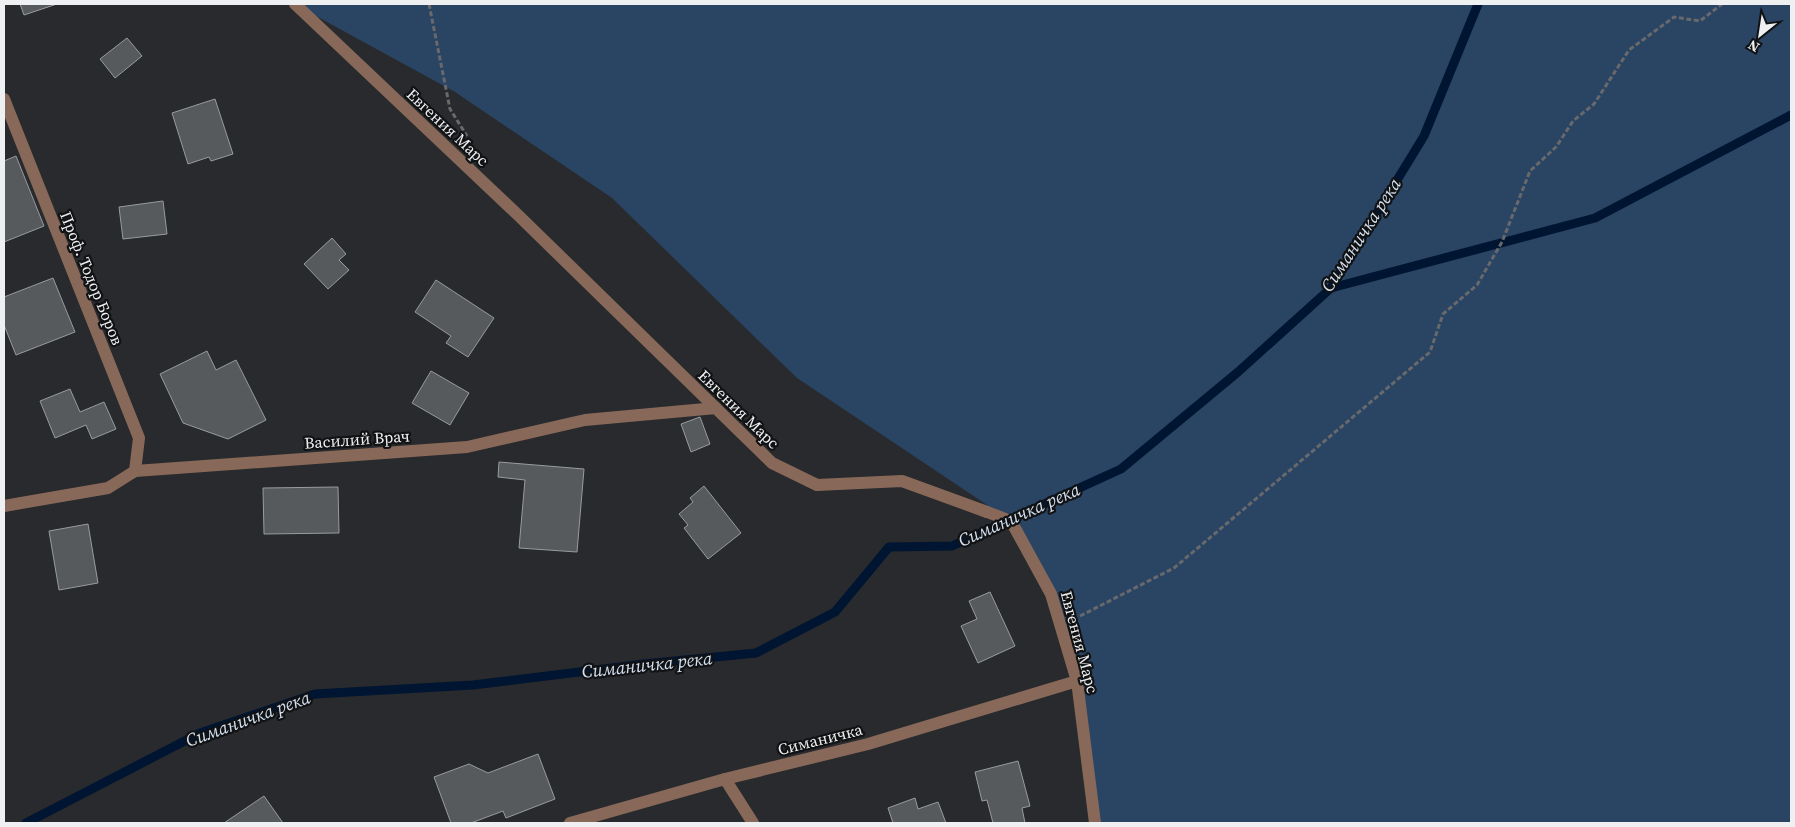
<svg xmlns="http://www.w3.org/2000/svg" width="1795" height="827" font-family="'Source Serif 4',serif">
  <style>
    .green { fill: #2a4463 }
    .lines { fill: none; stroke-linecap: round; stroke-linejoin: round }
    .stream { stroke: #001531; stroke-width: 9 }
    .building { fill: #575a5d; stroke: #999c9f }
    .path { stroke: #67696c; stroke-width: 3; stroke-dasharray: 5 2.5; stroke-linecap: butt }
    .service { stroke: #886959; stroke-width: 12 }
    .minor { stroke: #886959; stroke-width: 12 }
    .labels { text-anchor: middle; stroke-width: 4.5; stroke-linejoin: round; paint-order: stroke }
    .street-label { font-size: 16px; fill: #eff0f2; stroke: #111214 }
    .water-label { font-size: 18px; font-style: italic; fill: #d4e1f1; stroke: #111214 }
  </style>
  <rect width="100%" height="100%" fill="#282a2d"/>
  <path class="green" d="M294,4H1791V823H1095L1077,681L1051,594L1011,521L797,378L612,198L455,92Z"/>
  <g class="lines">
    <g class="stream">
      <path d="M1331,288L1595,218L1791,115"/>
      <path d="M26,823L200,733L315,694L473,685L644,664L756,653L835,612L889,547L952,546L1121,469L1238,372L1331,288L1424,136L1478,4"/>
    </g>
  </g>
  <g class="building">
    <path d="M20,4H57L24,15Z"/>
    <path d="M127,38L142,56L115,78L100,59Z"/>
    <path d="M215,99L233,154L211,161L209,157L188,164L172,113Z"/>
    <path d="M16,156L44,226L4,242V161Z"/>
    <path d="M163,201L167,234L123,239L119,207Z"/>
    <path d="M332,238L346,254L339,260L349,270L328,289L304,264Z"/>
    <path d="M53,278L75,332L16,355L4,325V297Z"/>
    <path d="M436,280L494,318L468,357L446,343L451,336L415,312Z"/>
    <path d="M207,351L216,370L236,360L266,420L228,439L183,423L160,374Z"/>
    <path d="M431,371L469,393L450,425L412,403Z"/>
    <path d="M70,389L80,412L104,402L116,429L92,439L86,425L55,438L40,401Z"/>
    <path d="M700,417L710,444L691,452L681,424Z"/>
    <path d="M499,462L584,469L577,552L519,548L525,480L498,477Z"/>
    <path d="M704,486L741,533L708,559L684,528L688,525L679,514L693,502L690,498Z"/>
    <path d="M338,487L339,533L264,534L263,488Z"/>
    <path d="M88,524L98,583L59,590L49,531Z"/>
    <path d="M990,592L1015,646L978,663L961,626L977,619L969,601Z"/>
    <path d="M538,754L555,799L506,818L503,811L471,823H451L434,777L469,764L488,773Z"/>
    <path d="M1018,761L1030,806L1022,808L1025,823H993L987,800L982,801L975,772Z"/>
    <path d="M264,796L283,823H224Z"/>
    <path d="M915,798L918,809L938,802L946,823H893L888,808Z"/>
  </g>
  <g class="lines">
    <g class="path">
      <path d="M429,4L450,109L467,136"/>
      <path d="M1080,616L1174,568L1430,352L1443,314L1477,285L1502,242L1530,171L1556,147L1573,121L1594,104L1629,50L1674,17L1700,21L1722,4"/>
    </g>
    <path class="service" d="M295,4L519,216L772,463L817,485L902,481L987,512"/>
    <g class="minor">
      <path d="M4,99L139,438L135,471"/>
      <path d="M4,506L108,488L135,471L467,447L585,420L716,408"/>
      <path d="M987,512L1011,521L1051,594L1077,681L1095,823"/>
      <path d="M725,779L753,823"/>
      <path d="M570,823L725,779L868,744L1077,681"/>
    </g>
  </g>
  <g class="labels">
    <g class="street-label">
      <text transform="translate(448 127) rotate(43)" y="6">Евгения Марс</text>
      <text transform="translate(92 278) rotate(68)" y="6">Проф. Тодор Боров</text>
      <text transform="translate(739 409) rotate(44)" y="6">Евгения Марс</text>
      <text transform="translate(357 439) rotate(-4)" y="6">Василий Врач</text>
      <text transform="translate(1080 642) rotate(75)" y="6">Евгения Марс</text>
      <text transform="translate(820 739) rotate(-14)" y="6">Симаничка</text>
    </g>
    <g class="water-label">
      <text transform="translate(1361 235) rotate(-57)" y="6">Симаничка река</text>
      <text transform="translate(1019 515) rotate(-24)" y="6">Симаничка река</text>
      <text transform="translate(647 665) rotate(-6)" y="6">Симаничка река</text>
      <text transform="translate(248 719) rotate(-20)" y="6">Симаничка река</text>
    </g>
  </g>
  <rect width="1795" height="827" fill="none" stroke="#eff0f2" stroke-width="10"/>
  <g transform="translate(1760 35) rotate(210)" stroke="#111214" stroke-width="4" paint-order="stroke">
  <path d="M0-4L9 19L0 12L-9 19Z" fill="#eff0f2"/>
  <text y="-8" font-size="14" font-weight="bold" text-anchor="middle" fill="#eff0f2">N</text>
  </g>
</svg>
